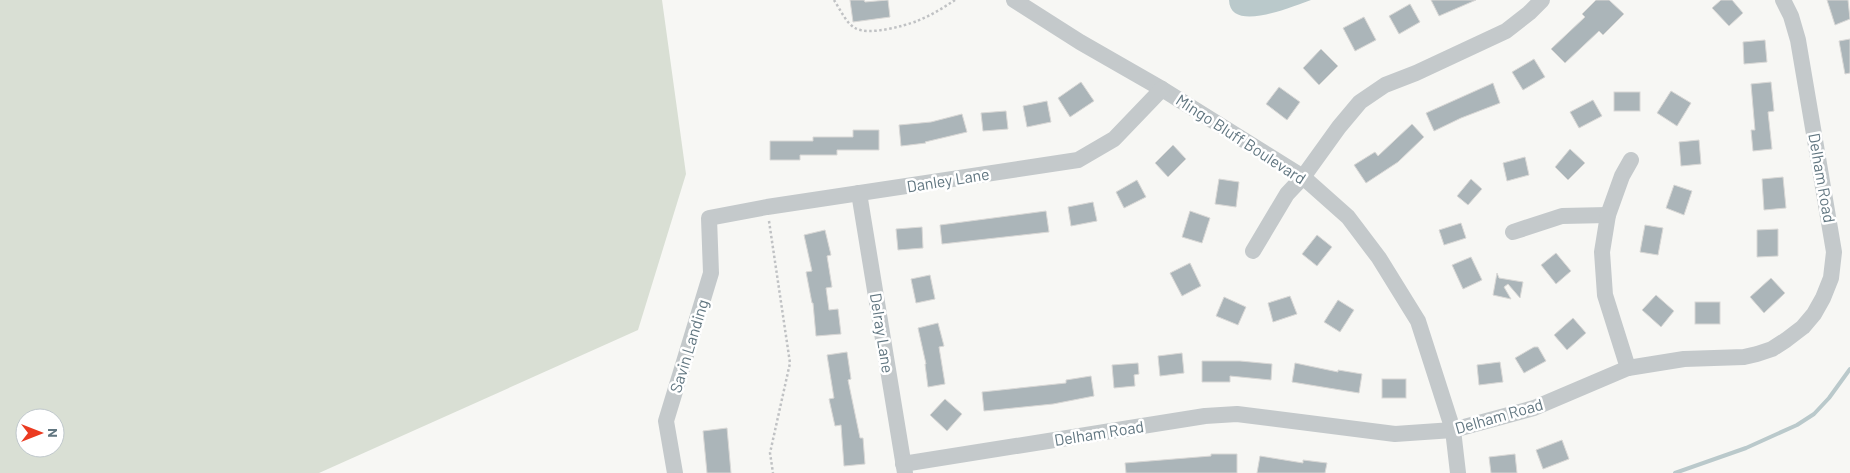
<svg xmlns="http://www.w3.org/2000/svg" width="1850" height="473" font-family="Barlow,sans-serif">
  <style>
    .green { fill: #d9dfd4; fill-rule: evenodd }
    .water { fill: #bac9cb }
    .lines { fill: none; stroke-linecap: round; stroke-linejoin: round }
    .stream { stroke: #bac9cb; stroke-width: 4 }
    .building { fill: #abb5b9; stroke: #d9d8d6 }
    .path { stroke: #c0c2c4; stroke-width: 2.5; stroke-dasharray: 2.5 2.5; stroke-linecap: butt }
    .minor { stroke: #c4c9cb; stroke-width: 16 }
    .labels { text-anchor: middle; stroke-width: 5; stroke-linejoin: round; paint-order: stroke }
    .street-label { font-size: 16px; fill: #617680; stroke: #fff }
  </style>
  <rect width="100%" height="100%" fill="#f7f7f4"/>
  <path class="green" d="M0,0H662L686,174L638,330L319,473H0ZM25,418H55V448H25Z"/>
  <path class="water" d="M1229,0H1311C1293,6 1230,34 1229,0Z"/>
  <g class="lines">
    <path class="stream" d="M1675,473L1746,448L1797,425L1814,414L1829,398L1850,369"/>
  </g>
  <g class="building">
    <path d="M850,0H864L865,2L888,0L890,17L853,22Z"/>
    <path d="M1431,0H1476L1439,16Z"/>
    <path d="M1596,0H1609L1624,14L1603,35L1599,31L1565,63L1551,49L1585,17L1582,14Z"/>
    <path d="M1721,0H1732L1743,13L1729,26L1712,8Z"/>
    <path d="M1827,0H1848L1850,19L1835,25Z"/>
    <path d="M1410,4L1420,22L1399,34L1389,16Z"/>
    <path d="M1364,17L1376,40L1355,51L1343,28Z"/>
    <path d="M1850,39V73L1845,74L1839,41Z"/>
    <path d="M1765,40L1767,62L1744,64L1743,42Z"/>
    <path d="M1321,49L1338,66L1319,85L1303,68Z"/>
    <path d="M1534,59L1545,77L1523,90L1512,72Z"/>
    <path d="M1081,82L1094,101L1070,117L1058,98Z"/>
    <path d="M1771,82L1774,111L1768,112L1772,149L1753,151L1751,130H1755L1751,84Z"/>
    <path d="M1493,83L1500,103L1461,118L1434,131L1426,113Z"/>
    <path d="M1279,87L1300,102L1287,120L1266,104Z"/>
    <path d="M1671,91L1691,103L1677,126L1657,113Z"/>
    <rect x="1614" y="92" width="26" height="19"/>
    <path d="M1593,100L1602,116L1579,128L1570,112Z"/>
    <path d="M1047,101L1051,122L1027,127L1023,106Z"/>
    <path d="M1006,111L1008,129L983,131L981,113Z"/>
    <path d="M962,114L967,132L925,142L926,143L901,146L899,125L931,122Z"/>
    <path d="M1412,124L1424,137L1398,162L1366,183L1354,165L1375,152L1378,156Z"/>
    <path d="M853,130H879V150H837V155H800V160H770V141H813V137H853Z"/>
    <path d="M1699,140L1701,164L1681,166L1679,142Z"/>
    <path d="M1173,145L1186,159L1168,177L1155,163Z"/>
    <path d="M1570,149L1585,163L1568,180L1555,167Z"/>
    <path d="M1525,157L1529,175L1507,181L1503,163Z"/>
    <path d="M1783,177L1786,208L1764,210L1762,179Z"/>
    <path d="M1219,179L1239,182L1236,207L1215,204Z"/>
    <path d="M1471,179L1482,189L1468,205L1457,196Z"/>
    <path d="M1137,180L1146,197L1124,208L1116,192Z"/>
    <path d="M1674,185L1692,191L1684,215L1666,208Z"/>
    <path d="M1093,202L1097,221L1071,226L1068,207Z"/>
    <path d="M1046,211L1049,232L942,244L940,225Z"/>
    <path d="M1190,211L1210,218L1202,243L1182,237Z"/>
    <path d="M1461,223L1466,238L1444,245L1439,230Z"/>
    <path d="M1645,225L1663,228L1658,255L1640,252Z"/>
    <path d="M922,227L923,248L898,250L896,229Z"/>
    <path d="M1778,229V256L1757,257V230Z"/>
    <path d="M825,230L831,255L827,256L832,287L826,288L829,310L838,309L841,334L816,336L813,303H812L806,272L812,271L804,235Z"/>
    <path d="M1317,235L1332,247L1317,266L1302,254Z"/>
    <path d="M1556,253L1571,271L1556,284L1541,265Z"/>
    <path d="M1471,257L1482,280L1463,289L1452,265Z"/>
    <path d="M1190,263L1201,286L1182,296L1170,273Z"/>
    <path d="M1497,273L1499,278L1523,282L1520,298L1508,284L1504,287L1511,299L1493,295Z"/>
    <path d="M930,275L935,299L916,303L911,279Z"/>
    <path d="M1771,278L1785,293L1764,313L1750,297Z"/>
    <path d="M1656,295L1674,311L1661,327L1642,310Z"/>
    <path d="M1290,296L1297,314L1273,322L1268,303Z"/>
    <path d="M1224,297L1246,307L1238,325L1216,316Z"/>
    <path d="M1338,300L1354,310L1340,332L1324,322Z"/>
    <rect x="1695" y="302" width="25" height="22"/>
    <path d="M1573,318L1586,333L1567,350L1554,335Z"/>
    <path d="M938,323L944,346L939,347L945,384L928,387L925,364H926L918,328Z"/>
    <path d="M1534,347H1538L1546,361L1524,373L1515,358Z"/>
    <path d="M847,352L851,379L848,380L860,438H863L865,464L844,466L841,425L835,426L829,399L834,398L827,355Z"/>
    <path d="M1182,353L1184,373L1160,376L1158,356Z"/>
    <path d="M1202,361H1240L1272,364L1271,380L1230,376V382H1202Z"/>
    <path d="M1500,362L1503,382L1479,385L1477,365Z"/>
    <path d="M1138,363L1139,374L1134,375L1135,386L1114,388L1112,365Z"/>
    <path d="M1295,363L1338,372V370L1362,374L1359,393L1292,382Z"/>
    <path d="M1091,376L1094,396L1053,404L984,411L982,392L1066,383V380Z"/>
    <rect x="1382" y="379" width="24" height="19"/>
    <path d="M945,399L962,414L947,431L930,415Z"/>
    <path d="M727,428L731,473H707L703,431Z"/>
    <path d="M1562,440L1569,459L1543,469L1536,450Z"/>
    <path d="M1211,454H1237V473H1126L1125,463L1211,456Z"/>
    <path d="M1515,454L1517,473H1491L1489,457Z"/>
    <path d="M1260,456L1303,463V460L1327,463L1325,473H1257Z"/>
  </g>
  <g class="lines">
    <g class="path">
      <path d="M834,0C840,9 846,23 855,28C868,36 904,26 917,21C930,16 943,8 955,0"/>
      <path d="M769,221L790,363L770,453L773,473"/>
    </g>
    <g class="minor">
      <path d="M1014,0L1080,42L1162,89L1303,177L1348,217L1379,258L1418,321L1453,430L1458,473"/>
      <path d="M859,193L905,473"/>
      <path d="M1513,232L1562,216L1608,215"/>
      <path d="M1253,251L1287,194L1303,177L1339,127L1360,102L1385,85L1416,73L1506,31L1529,13L1542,0"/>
      <path d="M1628,368L1605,295L1602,252L1608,215L1622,176L1631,160"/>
      <path d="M903,464L1205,416L1237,414L1395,434L1453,430L1534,408L1628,368L1684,359L1744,357L1757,354L1772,349L1786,340L1803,327L1814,314L1823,298L1831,278L1834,252L1798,40L1791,16L1783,0"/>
      <path d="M675,473L666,421L711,273L709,218L767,207L1078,160L1114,139L1162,89"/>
    </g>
  </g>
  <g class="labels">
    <g class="street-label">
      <text transform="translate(1241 139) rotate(33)" y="6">Mingo Bluff Boulevard</text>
      <text transform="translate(1822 178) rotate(80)" y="6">Delham Road</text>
      <text transform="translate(948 180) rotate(-9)" y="6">Danley Lane</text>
      <text transform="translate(882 333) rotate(81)" y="6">Delray Lane</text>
      <text transform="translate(689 346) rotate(-73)" y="6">Savin Landing</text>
      <text transform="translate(1499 416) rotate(-16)" y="6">Delham Road</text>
      <text transform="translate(1099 433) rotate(-9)" y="6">Delham Road</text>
    </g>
  </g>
  <g transform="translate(40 433) rotate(90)"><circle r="24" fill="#ffffff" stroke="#c0c8cc"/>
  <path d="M0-4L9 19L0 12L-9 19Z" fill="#eb3a20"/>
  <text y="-8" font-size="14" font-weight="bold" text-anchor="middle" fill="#617680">N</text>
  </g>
</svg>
